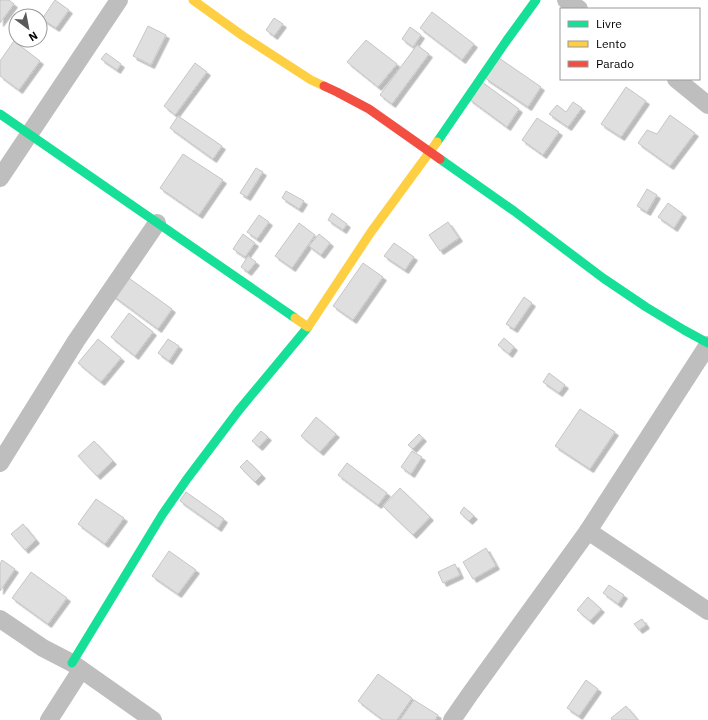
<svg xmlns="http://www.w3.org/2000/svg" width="708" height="720" font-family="'IBM Plex Sans',sans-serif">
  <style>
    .building { fill: #dfdfdf; stroke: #c6c6c6; filter: url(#shadow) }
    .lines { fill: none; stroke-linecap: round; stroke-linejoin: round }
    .street { stroke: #bebebe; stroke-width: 18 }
    .fast { stroke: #16e098; stroke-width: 9 }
    .slow { stroke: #ffcf43; stroke-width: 9 }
    .jam { stroke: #f24e42; stroke-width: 9 }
  </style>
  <defs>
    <filter id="shadow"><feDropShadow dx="3.5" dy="3.5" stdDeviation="0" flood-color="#0004"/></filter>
  </defs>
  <rect width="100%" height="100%" fill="#fff"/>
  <g class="building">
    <path d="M0,0H9L14,4L0,23Z"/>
    <path d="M55,0L69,10L56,28L42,19Z"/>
    <path d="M432,12L474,44L462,60L420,28Z"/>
    <path d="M274,18L283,24L274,36L266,30Z"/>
    <path d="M148,26L166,35L151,65L133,56Z"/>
    <path d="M410,27L421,35L413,47L402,39Z"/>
    <path d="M366,40L397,64L378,87L347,62Z"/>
    <path d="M14,41L40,61L19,90L0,76V61Z"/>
    <path d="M417,45L429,54L392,104L380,95Z"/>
    <path d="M106,53L121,64L117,70L101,59Z"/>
    <path d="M499,58L541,87L528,107L485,78Z"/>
    <path d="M195,63L207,72L175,115L164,106Z"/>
    <path d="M482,82L519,109L507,127L469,99Z"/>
    <path d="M626,87L646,101L621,137L601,124Z"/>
    <path d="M573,102L582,108L568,127L549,114L557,105L566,112Z"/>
    <path d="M670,115L695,133L670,166L638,143L647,130L657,134Z"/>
    <path d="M178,116L222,146L213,159L170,128Z"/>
    <path d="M537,118L559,132L543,155L522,140Z"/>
    <path d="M183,154L223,180L199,215L160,188Z"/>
    <path d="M256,168L263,172L247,197L240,193Z"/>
    <path d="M647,189L657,195L647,212L637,206Z"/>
    <path d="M286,191L304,201L299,209L282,198Z"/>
    <path d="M668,203L683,214L674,228L658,217Z"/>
    <path d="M332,213L347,224L343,230L328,220Z"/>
    <path d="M259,215L269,222L257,239L247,232Z"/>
    <path d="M448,222L459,238L440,251L429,235Z"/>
    <path d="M299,223L315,235L292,268L275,256Z"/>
    <path d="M243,234L255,243L245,257L233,249Z"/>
    <path d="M319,234L330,243L321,255L309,246Z"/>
    <path d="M394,243L414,257L405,270L384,256Z"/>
    <path d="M248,256L256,262L248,272L241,267Z"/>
    <path d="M363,263L383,277L353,320L333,306Z"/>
    <path d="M126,276L172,309L158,329L112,295Z"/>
    <path d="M524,297L532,303L514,329L506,324Z"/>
    <path d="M129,313L153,332L135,356L111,337Z"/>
    <path d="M504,338L514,347L509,354L498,345Z"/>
    <path d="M98,339L121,358L101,382L78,363Z"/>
    <path d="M168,339L179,346L169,361L158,353Z"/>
    <path d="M549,373L565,385L559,393L543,382Z"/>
    <path d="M580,409L615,432L590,469L555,446Z"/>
    <path d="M316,417L336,434L320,452L301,436Z"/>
    <path d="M261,431L268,437L259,447L252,441Z"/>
    <path d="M419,434L423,438L413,449L408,445Z"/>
    <path d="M94,441L113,461L97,476L78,456Z"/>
    <path d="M412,451L422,457L411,474L401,467Z"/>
    <path d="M247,460L262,475L255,482L240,467Z"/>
    <path d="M347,463L387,493L378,505L338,475Z"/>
    <path d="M400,488L430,517L413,535L383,506Z"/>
    <path d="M186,492L224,519L218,528L180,501Z"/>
    <path d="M96,499L124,518L105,544L78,524Z"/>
    <path d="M464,507L474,516L469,521L460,513Z"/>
    <path d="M23,524L36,540L25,550L11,534Z"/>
    <path d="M486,548L496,566L473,579L463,562Z"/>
    <path d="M169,551L196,570L178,594L152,576Z"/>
    <path d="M2,560L15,569L0,591V564Z"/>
    <path d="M455,564L460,575L443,583L438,572Z"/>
    <path d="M31,572L67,598L48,624L12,598Z"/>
    <path d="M609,585L624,595L618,604L603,593Z"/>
    <path d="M588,597L601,609L590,621L577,610Z"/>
    <path d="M642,619L646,625L639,630L634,624Z"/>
    <path d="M378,674L412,698L397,720H383L358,701Z"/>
    <path d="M586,680L598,689L579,716L567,708Z"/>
    <path d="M414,700L438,715L435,720H400Z"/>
    <path d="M626,706L638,720H612L611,718Z"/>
  </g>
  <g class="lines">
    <g class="street">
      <path d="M566,0L579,9"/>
      <path d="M676,79L708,105"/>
      <path d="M0,178L119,0"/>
      <path d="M0,463L76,341L157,223"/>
      <path d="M588,531L708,345"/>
      <path d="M0,619L43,648L72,663L153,720"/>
      <path d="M49,720L81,670"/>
      <path d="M452,720L470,694L588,531L708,611"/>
    </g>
    <g class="fast">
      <path d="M0,114L295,318"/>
      <path d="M437,142L507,40L536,0"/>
      <path d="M440,159L514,211L603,278L646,307L684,330L708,343"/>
      <path d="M72,663L162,515L187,479L239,410L308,327"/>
    </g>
    <g class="slow">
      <path d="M193,0L243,36L311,80L324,86"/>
      <path d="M295,318L308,327L371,232L437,142"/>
    </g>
    <path class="jam" d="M324,86L337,92L369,109L440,159"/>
  </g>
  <rect x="560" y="8" width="140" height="72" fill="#ffffff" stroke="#999999"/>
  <rect x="568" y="21" width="20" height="6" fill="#16e098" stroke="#999999"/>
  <text x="596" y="28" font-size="12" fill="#000000">Livre</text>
  <rect x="568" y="41" width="20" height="6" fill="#ffcf43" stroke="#999999"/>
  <text x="596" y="48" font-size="12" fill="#000000">Lento</text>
  <rect x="568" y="61" width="20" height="6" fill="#f24e42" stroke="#999999"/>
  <text x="596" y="68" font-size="12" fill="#000000">Parado</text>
  <g transform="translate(28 28) rotate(148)"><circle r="19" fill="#ffffff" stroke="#999999"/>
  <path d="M0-3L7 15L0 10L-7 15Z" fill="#595959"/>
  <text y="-6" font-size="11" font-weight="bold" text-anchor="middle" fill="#000000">N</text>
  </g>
</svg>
